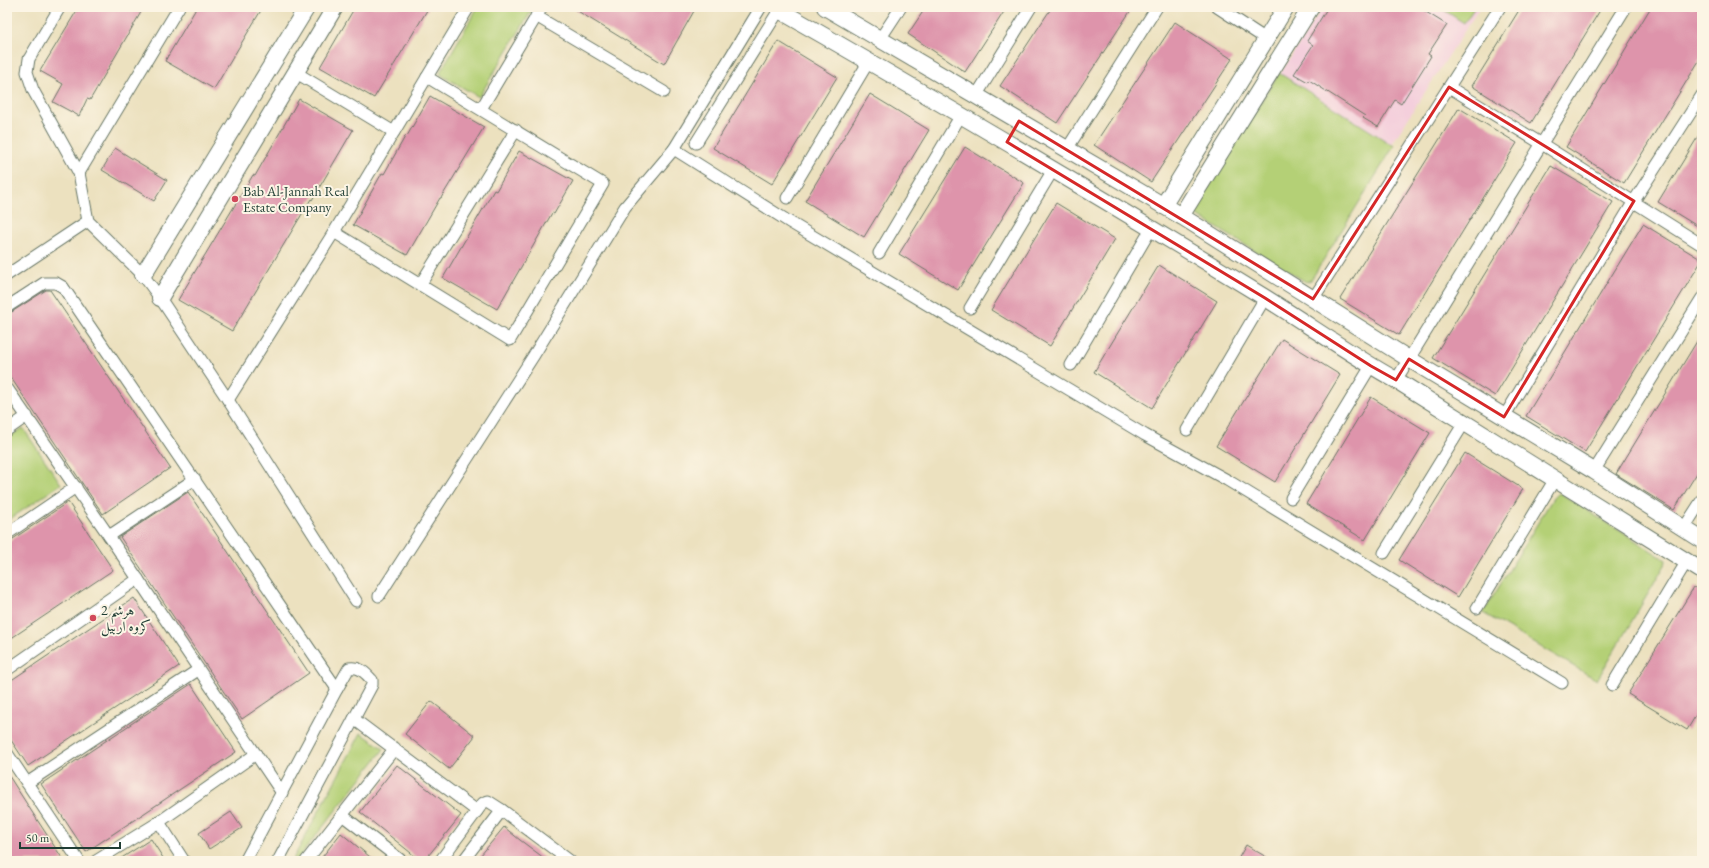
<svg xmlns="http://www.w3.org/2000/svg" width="1709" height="868" font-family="'EB Garamond',Amiri,serif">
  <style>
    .built { fill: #f4cfdc }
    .green { fill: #b4d076; stroke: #6a8655 }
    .building { fill: #de94ab }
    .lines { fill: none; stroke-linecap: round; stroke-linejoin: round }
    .street-casing { stroke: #677665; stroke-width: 13 }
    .secondary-casing { stroke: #677665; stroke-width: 18 }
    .street { stroke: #fff; stroke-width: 11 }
    .secondary { stroke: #fff; stroke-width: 16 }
    .marked { fill: none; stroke: #d62828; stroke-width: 3; stroke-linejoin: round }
    .poi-dot { fill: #d1495b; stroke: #fcf5e5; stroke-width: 1.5 }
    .labels { text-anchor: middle; stroke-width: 4; stroke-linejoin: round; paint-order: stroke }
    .poi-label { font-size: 14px; fill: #1f3d34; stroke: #fcf5e5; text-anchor: start }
  </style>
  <rect width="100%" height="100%" fill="#fcf5e5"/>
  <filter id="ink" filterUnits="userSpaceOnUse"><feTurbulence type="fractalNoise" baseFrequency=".025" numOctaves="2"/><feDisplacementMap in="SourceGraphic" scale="8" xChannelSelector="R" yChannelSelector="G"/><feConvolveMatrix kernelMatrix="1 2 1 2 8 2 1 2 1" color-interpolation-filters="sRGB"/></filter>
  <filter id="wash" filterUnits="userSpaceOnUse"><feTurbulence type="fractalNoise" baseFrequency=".012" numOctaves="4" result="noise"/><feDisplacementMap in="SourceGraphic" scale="16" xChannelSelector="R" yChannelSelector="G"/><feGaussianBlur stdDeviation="0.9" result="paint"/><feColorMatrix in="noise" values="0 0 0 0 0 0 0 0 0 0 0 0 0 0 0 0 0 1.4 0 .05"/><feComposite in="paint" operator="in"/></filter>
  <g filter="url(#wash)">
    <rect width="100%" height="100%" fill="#ece1bf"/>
    <path class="built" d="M1323,7H1480L1391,145L1280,74Z"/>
    <g class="green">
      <path d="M478,7H534L479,97L441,75L440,72Z"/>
      <path d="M1439,7H1475L1464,23Z"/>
      <path d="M1279,73L1394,146L1311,280L1306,282L1196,215L1195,209Z"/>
      <path d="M23,428L61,484L7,521V438Z"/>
      <path d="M1558,493L1561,494L1666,560L1665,565L1597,680L1483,613L1553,498Z"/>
      <path d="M361,733L384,749L296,861H292Z"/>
    </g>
    <g id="blocks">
      <g class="building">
        <path d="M79,7H144L90,100L87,99L79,116L53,102L63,84L40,71Z"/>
        <path d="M197,7H263L214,89L165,61Z"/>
        <path d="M355,7H429L374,98L320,67Z"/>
        <path d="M571,7H688L694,11L664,64Z"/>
        <path d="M926,7H1007L965,72L908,34Z"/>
        <path d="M1052,7H1133L1057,123L1000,86Z"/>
        <path d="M1328,7H1418L1447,25L1428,54L1431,56L1401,104L1395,100L1378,127L1363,118L1365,116L1309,80L1308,82L1294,74L1313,45L1307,41Z"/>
        <path d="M1521,7H1602L1531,123L1472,86Z"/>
        <path d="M1651,7H1702V56L1624,183L1566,147Z"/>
        <path d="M1175,22L1232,59L1151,182L1094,145Z"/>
        <path d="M778,41L837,77L772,184L713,148Z"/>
        <path d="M870,94L929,130L864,237L805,201Z"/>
        <path d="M430,96L484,127L441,198H440L407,255L353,225L382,173L384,174L406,135L407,136Z"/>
        <path d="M299,99L353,130L312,200L311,199L232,331L178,300L253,175L255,176Z"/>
        <path d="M1459,108L1517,143L1399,335L1340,299Z"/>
        <path d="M1702,130V229L1658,202Z"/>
        <path d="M965,147L1024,183L958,290L899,254Z"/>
        <path d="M115,148L167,180L154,201L102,170Z"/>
        <path d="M519,151L573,181L554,214L552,213L497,309L443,278L494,190L496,191Z"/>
        <path d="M1551,166L1613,202L1495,396L1433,358Z"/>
        <path d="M1056,203L1115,239L1050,346L991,310Z"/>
        <path d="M1643,224L1702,260L1585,452L1526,416Z"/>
        <path d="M1159,265L1217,301L1152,408L1094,372Z"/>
        <path d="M46,290H50L170,468L103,514L7,372V315Z"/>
        <path d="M1702,333V465L1674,510L1616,474Z"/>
        <path d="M1282,339L1340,375L1275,482L1216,446Z"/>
        <path d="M1371,397L1430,433L1365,540L1306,504Z"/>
        <path d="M1465,453L1523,489L1458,597L1399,560Z"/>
        <path d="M188,492L309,673L242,719L120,537Z"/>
        <path d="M68,502L113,570L7,641V543Z"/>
        <path d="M1694,587L1702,592V705L1687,730L1628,694Z"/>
        <path d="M134,598L179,666L28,766L7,734V683Z"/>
        <path d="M191,684L236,752L86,852L41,784Z"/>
        <path d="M431,701L475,736L449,769L405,734Z"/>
        <path d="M397,765L461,815L424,861H421L360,812Z"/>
        <path d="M7,773L32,812L64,861H7Z"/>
        <path d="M231,812L242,828L209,849L199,833Z"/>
        <path d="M504,827L520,840L548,861H476Z"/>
        <path d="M341,833L375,861H319Z"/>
        <path d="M151,839L165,861H117Z"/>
        <path d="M1246,845L1273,861H1237Z"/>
      </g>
    </g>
  </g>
  <g filter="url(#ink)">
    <use href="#blocks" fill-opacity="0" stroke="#677665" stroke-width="1"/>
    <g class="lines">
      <defs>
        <g id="street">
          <path d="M60,7L29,59L27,72L33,90L79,173L88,221L143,275L160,298L228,400L356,601"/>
          <path d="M1217,7L1266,39"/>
          <path d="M536,16L664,92"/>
          <path d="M880,39L901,7"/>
          <path d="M295,72L394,132"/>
          <path d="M1449,87L1542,144L1702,245"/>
          <path d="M976,96L1031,7"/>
          <path d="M481,109L542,7"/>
          <path d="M696,143L781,7"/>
          <path d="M674,149L791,223L1145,435L1227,480L1562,683"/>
          <path d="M1067,149L1157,7"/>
          <path d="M79,173L179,7"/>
          <path d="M787,198L869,61"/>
          <path d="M334,232L510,340L603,184L427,77"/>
          <path d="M879,253L961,115"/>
          <path d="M7,275L88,221"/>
          <path d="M420,285L516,130"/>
          <path d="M1313,299L1500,7"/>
          <path d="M7,307L44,283H56L63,287L337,689"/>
          <path d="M970,308L1053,170"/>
          <path d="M1071,365L1151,229"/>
          <path d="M1396,380L1626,7"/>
          <path d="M7,388L109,536L282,793"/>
          <path d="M228,400L334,232L469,7"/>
          <path d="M1504,417L1634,201L1702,95"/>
          <path d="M7,430L27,416"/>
          <path d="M1187,430L1265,298"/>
          <path d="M1594,471L1702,298"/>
          <path d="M1291,498L1371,366"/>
          <path d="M1684,528L1702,500"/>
          <path d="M7,534L76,487"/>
          <path d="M109,536L195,479"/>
          <path d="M1384,553L1464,423"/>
          <path d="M379,596L534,355L625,207L674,149L761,7"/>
          <path d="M1477,608L1555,479"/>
          <path d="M7,670L138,579"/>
          <path d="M1612,685L1687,561"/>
          <path d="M354,719L477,811"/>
          <path d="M7,753L79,861"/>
          <path d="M27,783L198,670"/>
          <path d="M342,815L402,861"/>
          <path d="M159,822L184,861"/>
          <path d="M96,861L159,822L256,754"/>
          <path d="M245,861L337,689L349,668C360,666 365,673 372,680V685L278,861"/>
          <path d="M306,861L395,748"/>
          <path d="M440,861L483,803L488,801L502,810L570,861"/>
          <path d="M463,861L502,810"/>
        </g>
        <g id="secondary">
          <path d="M825,7L1181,216L1409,359L1594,471L1702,540"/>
          <path d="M779,10C942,103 1104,199 1264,297C1309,325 1351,355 1396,380L1702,571"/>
          <path d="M1163,206L1286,7"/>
          <path d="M1181,216L1311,7"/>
          <path d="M143,275L307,7"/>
          <path d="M160,298L335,7"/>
        </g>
      </defs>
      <use href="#street" class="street-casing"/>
      <use href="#secondary" class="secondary-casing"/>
      <use href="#street" class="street"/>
      <use href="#secondary" class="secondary"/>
    </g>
  </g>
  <path class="marked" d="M1449,87L1634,201L1504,417L1409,359L1396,380L1371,366L1265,298L1007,142L1019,121L1313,299Z"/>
  <g class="poi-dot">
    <circle cx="235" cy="199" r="4"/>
    <circle cx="93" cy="618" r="4"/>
  </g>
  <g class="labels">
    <g class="poi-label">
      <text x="243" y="196">Bab Al-Jannah Real<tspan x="243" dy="16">Estate Company</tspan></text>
      <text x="101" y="615">هرشم 2<tspan x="101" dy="16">كروه اربيل</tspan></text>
    </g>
  </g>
  <rect width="1709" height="868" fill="none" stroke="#fcf5e5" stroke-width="24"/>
  <path d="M20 842v6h100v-6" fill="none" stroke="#1f3d34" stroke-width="2"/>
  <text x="26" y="842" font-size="12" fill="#1f3d34" stroke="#fcf5e5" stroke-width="3" paint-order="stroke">50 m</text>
</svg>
